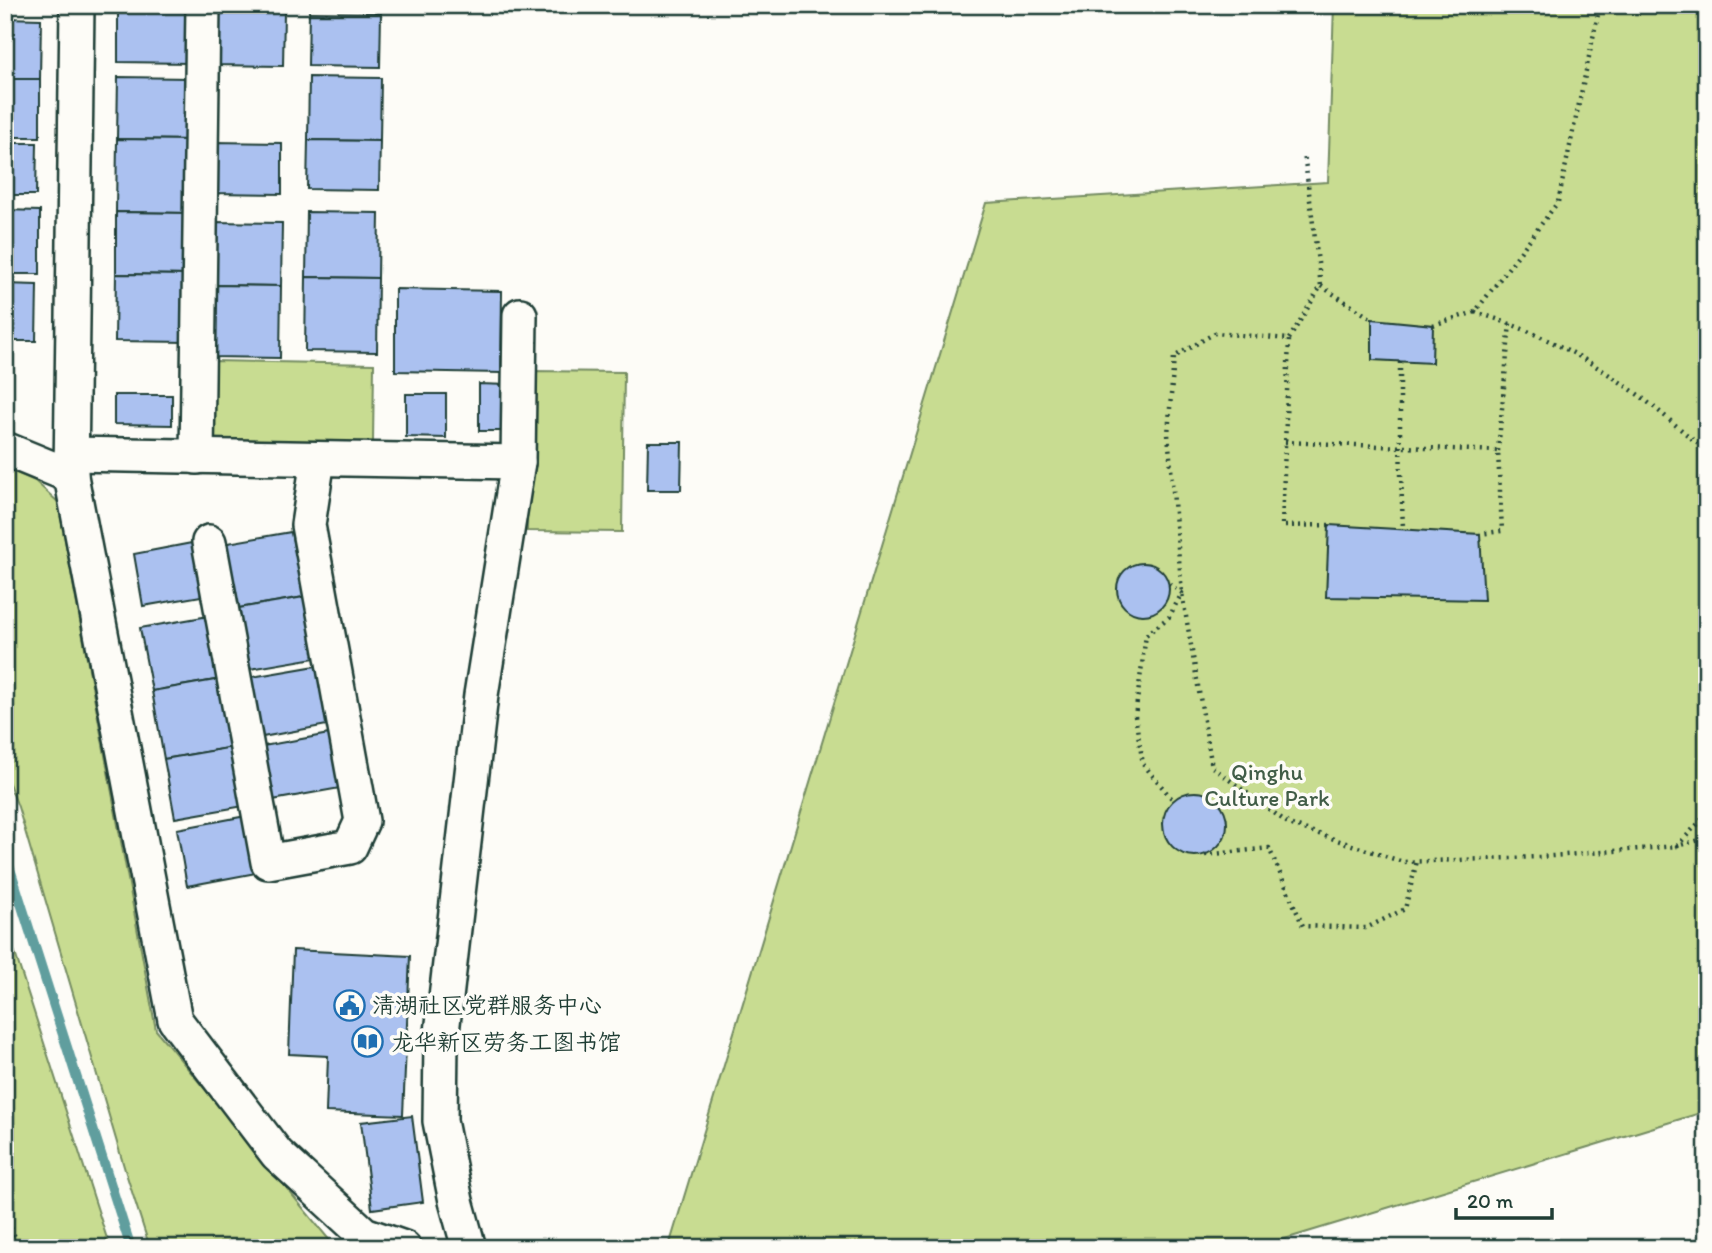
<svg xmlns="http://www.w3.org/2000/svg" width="1712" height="1253" font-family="Itim,'LXGW WenKai TC',sans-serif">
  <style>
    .green { fill: #c8dc91; stroke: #748c62; stroke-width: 2 }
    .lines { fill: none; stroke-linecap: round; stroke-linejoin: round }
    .stream { stroke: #619e9e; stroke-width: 10 }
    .building { fill: #abc1f0; stroke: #1f3d34; stroke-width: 2 }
    .minor-casing { stroke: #1f3d34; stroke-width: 38 }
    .path { stroke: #1f3d34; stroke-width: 4.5; stroke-dasharray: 2 5; stroke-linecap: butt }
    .minor { stroke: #fdfcf7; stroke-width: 33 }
    .labels { text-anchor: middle; stroke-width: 7; stroke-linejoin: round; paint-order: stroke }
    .park-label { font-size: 23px; fill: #415d47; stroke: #fdfcf7 }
    .poi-label { font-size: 23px; fill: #1f3d34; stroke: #fdfcf7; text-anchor: start }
  </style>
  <rect width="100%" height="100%" fill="#fdfcf7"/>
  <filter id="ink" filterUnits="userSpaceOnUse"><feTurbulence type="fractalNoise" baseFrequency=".0143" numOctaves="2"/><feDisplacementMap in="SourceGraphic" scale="14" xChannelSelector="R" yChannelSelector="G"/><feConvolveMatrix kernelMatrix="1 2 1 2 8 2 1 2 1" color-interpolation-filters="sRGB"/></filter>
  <g filter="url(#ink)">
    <g class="green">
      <path d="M1334,5H1707V1111L1255,1248H674L670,1243L986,203L1328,182Z"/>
      <path d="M213,361L374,364L373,443L212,440Z"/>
      <path d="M529,371L624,372L622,532L527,531Z"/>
      <path d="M5,468L35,481L58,502L156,1030L336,1248H150L125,1170L18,807L5,773Z"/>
      <path d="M5,922L110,1248H5Z"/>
    </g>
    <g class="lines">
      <path class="stream" d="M5,853L131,1248"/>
    </g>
    <g class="building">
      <path d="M118,9L191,10L190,63L118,62Z"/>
      <path d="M215,10L284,12L283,66L214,65Z"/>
      <path d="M309,12L381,13L380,67L308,66Z"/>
      <path d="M5,18L41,19L40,79H5Z"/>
      <path d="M118,77L190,78L189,140L117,139Z"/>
      <path d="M309,77L381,78L380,141L308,140Z"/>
      <rect x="5" y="79" width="35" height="58"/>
      <path d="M117,139L189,140L188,213L116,212Z"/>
      <path d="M308,140L380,141L379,190L307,189Z"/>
      <path d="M213,142L282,143V194L212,193Z"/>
      <path d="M5,143H37L36,195H5Z"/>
      <path d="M5,210L40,211V274H5Z"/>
      <path d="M116,212L188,213V275L116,274Z"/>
      <path d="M307,212L379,213L378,278L306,277Z"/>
      <path d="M212,222L282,223L281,286L212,285Z"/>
      <path d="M116,274L188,275L187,342L115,341Z"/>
      <path d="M306,277L378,278L377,352L305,351Z"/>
      <path d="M5,284L37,285L36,341H5Z"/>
      <path d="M212,285L281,286L280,358L211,357Z"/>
      <path d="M395,289L502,291L501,373L395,371Z"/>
      <path d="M1372,319L1433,325L1432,363L1372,360Z"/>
      <path d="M479,384L508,385V431H479Z"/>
      <path d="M406,394H446V438L406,437Z"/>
      <path d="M114,395H172V425L114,424Z"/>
      <path d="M648,442H682L681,490H647Z"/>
      <path d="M1329,525L1480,534L1484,600L1326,597Z"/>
      <path d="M291,532L304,597L233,609L222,544Z"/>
      <path d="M197,542L207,595L143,606L134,554Z"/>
      <circle cx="1143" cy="589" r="26"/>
      <path d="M304,597L315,658L244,670L233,609Z"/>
      <path d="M209,616L221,679L152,691L140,628Z"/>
      <path d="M316,666L327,725L257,738L246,678Z"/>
      <path d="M221,679L233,747L164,759L152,691Z"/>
      <path d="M329,734L340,788L267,801L258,747Z"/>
      <path d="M233,747L244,806L175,818L164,759Z"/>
      <circle cx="1195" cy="824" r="32"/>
      <path d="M246,816L256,873L187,886L177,829Z"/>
      <path d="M293,950L410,956L403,1115L326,1112L328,1056L289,1054Z"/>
      <path d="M412,1116L423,1202L372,1209L361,1122Z"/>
    </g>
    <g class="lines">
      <defs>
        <g id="minor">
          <path d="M5,449L71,476L175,1020L277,1154L364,1234L404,1248"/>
          <path d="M71,454L518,462"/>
          <path d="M197,457L203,5"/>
          <path d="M71,476L77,5"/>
          <path d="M209,542L268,862L350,847L362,821L308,525L318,459"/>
          <path d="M469,1248L456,1201L440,1121L441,1041L481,695L518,462L520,315"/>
        </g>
      </defs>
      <use href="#minor" class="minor-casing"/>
      <g class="path">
        <path d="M1321,286L1372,319"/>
        <path d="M1475,312C1528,328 1577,352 1623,384C1653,404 1679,429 1707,451"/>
        <path d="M1433,325L1475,312L1558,202L1600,5"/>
        <path d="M1289,339L1321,286L1304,153"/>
        <path d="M1400,362V446L1403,529"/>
        <path d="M1285,442L1498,451L1502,531L1480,534"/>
        <path d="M1498,451L1510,323"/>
        <path d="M1329,525L1282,526L1289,339L1215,333L1174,357L1168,434L1182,593L1212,767L1289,824L1403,862L1540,857L1677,846"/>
        <path d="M1169,584L1182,593L1169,617L1146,635L1135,716L1143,764L1173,800"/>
        <path d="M1707,814L1677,846L1707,838"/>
        <path d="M1205,855L1269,848L1303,926L1366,928L1405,909L1417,861"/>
        <path d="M5,1215L20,1248"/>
      </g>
      <use href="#minor" class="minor"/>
    </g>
  </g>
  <defs>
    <symbol id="civic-ring" viewBox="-11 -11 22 22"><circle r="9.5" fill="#fdfcf7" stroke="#1f6fb2" stroke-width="1.5"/><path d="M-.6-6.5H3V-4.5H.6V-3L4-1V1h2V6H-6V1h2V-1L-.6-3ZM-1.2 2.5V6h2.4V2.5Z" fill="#1f6fb2"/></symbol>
    <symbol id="library-ring" viewBox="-11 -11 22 22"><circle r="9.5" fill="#fdfcf7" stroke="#1f6fb2" stroke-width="1.5"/><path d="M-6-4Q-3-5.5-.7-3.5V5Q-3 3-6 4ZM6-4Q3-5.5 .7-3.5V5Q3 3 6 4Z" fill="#1f6fb2"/></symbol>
  </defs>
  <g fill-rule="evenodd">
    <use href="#civic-ring" x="332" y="988" width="35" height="35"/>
    <use href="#library-ring" x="350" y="1024" width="35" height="35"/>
  </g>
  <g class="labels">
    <g class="park-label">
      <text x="1267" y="780">Qinghu<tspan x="1267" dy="26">Culture Park</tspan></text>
    </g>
    <g class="poi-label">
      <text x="372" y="1013">清湖社区党群服务中心</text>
      <text x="391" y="1050">龙华新区劳务工图书馆</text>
    </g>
  </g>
  <rect width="1712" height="1253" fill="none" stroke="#fdfcf7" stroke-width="28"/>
  <rect x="14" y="14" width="1684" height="1225" fill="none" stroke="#1f3d34" stroke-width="2.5" filter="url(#ink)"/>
  <path d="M1456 1208v10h96v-10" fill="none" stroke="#1f3d34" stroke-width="3.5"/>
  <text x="1467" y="1208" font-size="21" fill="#1f3d34" stroke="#fdfcf7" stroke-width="5" paint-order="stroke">20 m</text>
</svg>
